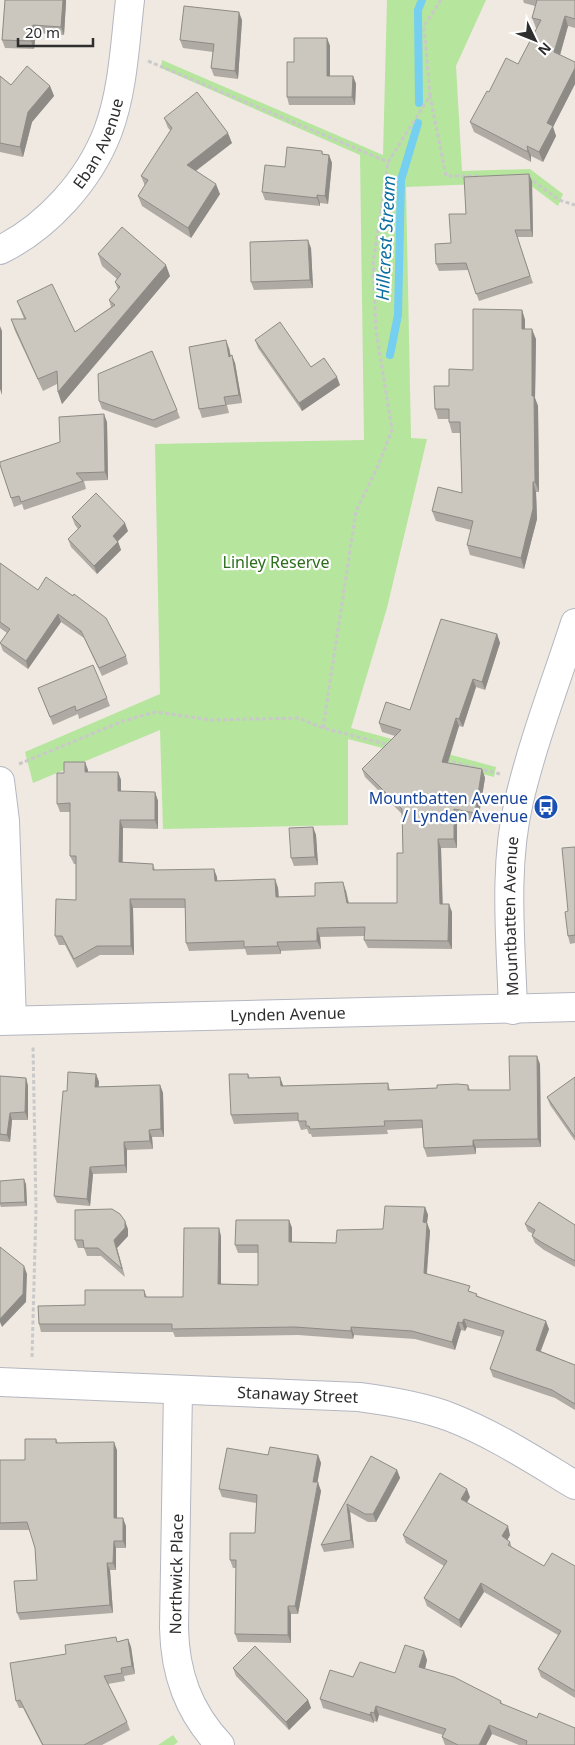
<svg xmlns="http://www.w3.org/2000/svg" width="575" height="1745" font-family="'Noto Sans',sans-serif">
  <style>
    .green { fill: #b6e59e }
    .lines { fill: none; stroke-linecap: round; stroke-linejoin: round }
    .stream { stroke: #75cff0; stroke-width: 8 }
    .minor-casing { stroke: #b4b7c1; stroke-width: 30 }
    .path { stroke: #c9c9c9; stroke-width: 3; stroke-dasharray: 4 2.5; stroke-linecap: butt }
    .minor { stroke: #fff; stroke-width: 28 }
    .wall { fill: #afaba4 }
    .shaded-wall { fill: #8e8b86 }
    .building { fill: #cbc7bf; stroke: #8e8b86 }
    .labels { text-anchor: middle; stroke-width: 4.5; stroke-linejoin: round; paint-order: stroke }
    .street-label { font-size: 16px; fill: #2e2e2e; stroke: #fff }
    .park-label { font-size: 16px; fill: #2c6e1b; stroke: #fff }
    .transit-label { font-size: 16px; fill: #164399; stroke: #fff; text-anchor: end }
    .water-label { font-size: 18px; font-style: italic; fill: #0d6fa3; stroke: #fff }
  </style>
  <rect width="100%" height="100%" fill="#efe9e1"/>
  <g class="green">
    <path d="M387,0H486L456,66L462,171L530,169L563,194L558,206L526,182L406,187L411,438L427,439L387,608L351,728L496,767L494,777L348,739V825L163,829L160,730L33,783L25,752L160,694L155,444L364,440L360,155L161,68L162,60L383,155Z"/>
    <path d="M173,1735L178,1742L174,1745H158Z"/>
  </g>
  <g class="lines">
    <g class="stream">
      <path d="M419,103L418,10L422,0"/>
      <path d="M390,355L398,315L401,180L418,123"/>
    </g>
    <defs>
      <g id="minor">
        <path id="s1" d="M0,250C47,227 89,181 108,131C123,91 125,43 130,0"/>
        <path d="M0,781L5,821L12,1020"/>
        <path id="s2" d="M513,1010C511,942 503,868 519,801C533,741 556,682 575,623"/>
        <path id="s3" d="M0,1021L575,1007"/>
        <path id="s4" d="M0,1382L359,1397C390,1401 421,1406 450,1417C494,1434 535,1461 575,1485"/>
        <path d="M178,1390L174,1628C175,1673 188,1711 220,1745"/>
      </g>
    </defs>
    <use href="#minor" class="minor-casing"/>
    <g class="path">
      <path d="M148,61L388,162L430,96L446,176H480"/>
      <path d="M430,96L424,26L441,0"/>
      <path d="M528,177L559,200L575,205"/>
      <path d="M323,728L356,511L378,466L392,430L376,330L373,263L388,162"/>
      <path d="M446,760L500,774"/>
      <path d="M19,764L123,721L156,712L211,720L298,718L323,728L389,745"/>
      <path d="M32,1357L36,1209L33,1046"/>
    </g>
    <use href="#minor" class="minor"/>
  </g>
  <g class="wall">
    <path d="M5,0H66V2L64,35L36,33L34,49L5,48L2,40Z"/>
    <path d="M523,0H575V28L568,26L560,55L575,62V84L553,127L556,136L543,162L531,156V162L474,132L470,122L489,92L518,64L537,28H536L532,18L535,6L524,3Z"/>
    <path d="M242,20L238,79L214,76L211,68L213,52L183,48L180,40Z"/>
    <path d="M327,38L330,46V76H353L356,84L355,105H289L287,97L294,62Z"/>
    <path d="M0,76L11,85L50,86L54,96L32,122L23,157L0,152Z"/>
    <path d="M164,118L232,143L196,171L220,194L191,238L142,206L138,196L145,186L141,176L171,131L168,128Z"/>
    <path d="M322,151L323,154L329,155L332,163L328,204L320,203V206L265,200L262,192L285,167Z"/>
    <path d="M532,181L533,237H517L533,283L479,301L468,270L439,271L436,264L451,243L466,214Z"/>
    <path d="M311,248L313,288L254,290L251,282Z"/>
    <path d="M98,254L170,276L62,404L58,392L57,384L43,391L15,331L11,319H24L17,301L75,332L111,307L109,300L118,290L115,282L117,279L102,266Z"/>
    <path d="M522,310L525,320V329L536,339L535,398L538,406L539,492H536L537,519L524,569L470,555L467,545L471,530L436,521L432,511L462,493L460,433H452L449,422V419H438L435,409L449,386L473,370Z"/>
    <path d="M255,340L311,367L340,385L302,411L258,348Z"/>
    <path d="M229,348L231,356L235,363L242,403L227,405L229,413L202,418L199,409Z"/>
    <path d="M99,401L177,410L180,418L156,428L102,409Z"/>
    <path d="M107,422L108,480L84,481L86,489L24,510L22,504L14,507L0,465L60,442Z"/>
    <path d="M72,517L128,531L118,541L121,550L97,574L71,547L68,539L78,529L75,525Z"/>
    <path d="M0,563L126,656L128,664L102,676L84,638L61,622L28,669L3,651L0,643L7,633L0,628Z"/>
    <path d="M497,634L500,643L485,690L476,687L463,727L459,726L448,763L482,769L485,778L478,821L457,818V848H441L442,904L452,912V949L368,948L364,940V936L320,937L321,949L281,951V954L247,955L245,949L189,951L186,943L185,908H133L134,955H100L77,968L65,945H59L55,936L76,900V864H74L70,856V812H60L57,804L64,773L85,762L88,772H118L121,780V792H155L158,801V829L123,828V862L153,864L155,870L217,877V881L275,879L278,888L279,897L315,896L346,891L349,903H397L403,853L402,814L365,777L362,769L395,736L382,732L379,723L410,710Z"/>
    <path d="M38,688L107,698L110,706L79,719L78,714L53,725Z"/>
    <path d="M313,827L316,835L318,865L294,866L291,858Z"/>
    <path d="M575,847V943L570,944L568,936V911Z"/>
    <path d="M540,1064L541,1147L476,1148V1154L427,1157L424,1148L422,1128L387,1130L388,1134L312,1137L311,1134H309L307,1129L301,1130L298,1121L234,1124L231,1115L248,1074L250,1078L283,1085V1086L388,1083L390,1090L437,1088L468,1085L470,1090H510Z"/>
    <path d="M96,1074L99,1082L98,1087L160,1085L163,1093L164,1137H152L153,1149L127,1150V1173L93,1174L90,1206L57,1203L54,1196L67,1091Z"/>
    <path d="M0,1076L26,1078L28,1086V1120H12L10,1142L0,1141Z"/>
    <path d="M575,1077V1141L550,1105L547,1097Z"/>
    <path d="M0,1181L26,1184L27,1206L1,1207L0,1205Z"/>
    <path d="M425,1207L428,1215L427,1223L430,1231L427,1274L472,1292L478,1296L549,1329L541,1351L575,1365V1410L555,1398L493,1377L490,1369L502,1337L467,1327L465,1331L461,1330L455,1350L415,1339L354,1335L353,1339L298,1335L175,1337L173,1332H41L39,1324L85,1305L144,1290L147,1297H183L221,1236V1284L258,1285V1253H238L235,1245L289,1220L292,1228V1242L336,1243L383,1229Z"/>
    <path d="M525,1224L575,1225V1267L544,1250L535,1243L532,1236L533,1234L528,1231Z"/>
    <path d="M128,1229V1236L117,1248L125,1277L101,1256H87L84,1248H78L75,1240Z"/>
    <path d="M56,1439L58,1443L117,1450V1518L126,1526V1548H116V1570H110L113,1613L20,1620L17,1613L37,1580L35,1548L30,1530H0V1460H25Z"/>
    <path d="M268,1455H318L321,1463L317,1482L321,1491L298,1614H291V1643L238,1642L235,1634L236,1568H233L230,1560L255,1533L256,1503L222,1497L219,1489Z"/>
    <path d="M371,1456L397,1470L400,1478L376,1522H368L350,1512L354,1548L324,1552L321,1545Z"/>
    <path d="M470,1497L467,1503L510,1535L507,1540L510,1542L512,1548L544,1566H575V1698L541,1677L538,1669L558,1635L484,1592L461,1628L427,1606L424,1598L444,1566L406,1543L403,1535Z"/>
    <path d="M128,1639L131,1647L135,1674L124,1676L125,1681L108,1684L127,1722L130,1730L102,1745H42L23,1708H19L16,1701L66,1654Z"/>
    <path d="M427,1660L425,1669L501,1701L502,1704L575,1745H519L492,1734L486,1745H445L442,1737L443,1735L379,1715L377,1722L374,1721V1723L323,1708L320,1699L353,1677L395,1673Z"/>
    <path d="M233,1668L308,1700L311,1708L289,1730L236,1676Z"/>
  </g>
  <g class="shaded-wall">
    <path d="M63,0H66V2L64,35L61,27Z"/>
    <path d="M239,12L242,20L238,79L235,71Z"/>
    <path d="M565,16L568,26L558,62L554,52Z"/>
    <path d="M33,25L36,33L34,49L31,41Z"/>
    <path d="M327,38L330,46V84L327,76Z"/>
    <path d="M575,68V84L553,127L556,136L543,162L539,152L547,123Z"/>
    <path d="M353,76L356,84L355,105L352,97Z"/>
    <path d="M50,86L54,96L32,122L23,157L20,147L28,112Z"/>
    <path d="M228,133L232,143L190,175L187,165Z"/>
    <path d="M527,146L531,156V162L528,152Z"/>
    <path d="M329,155L332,163L328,204L325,196Z"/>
    <path d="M529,174L532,181L533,237L531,230Z"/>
    <path d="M216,184L220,194L191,238L188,228Z"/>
    <path d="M317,195L320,203V206L317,198Z"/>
    <path d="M308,240L311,248L313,288L310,280Z"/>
    <path d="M166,265L170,276L62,404L58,392Z"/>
    <path d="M522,310L525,320V339L522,329Z"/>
    <path d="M0,326L2,331V395L0,389Z"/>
    <path d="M532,329L536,339L535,398L538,406L539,492L535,482L532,396Z"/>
    <path d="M226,340L229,348L232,365L229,357Z"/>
    <path d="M232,355L235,363L242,403L239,395Z"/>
    <path d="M337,377L340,385L302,411L299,403Z"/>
    <path d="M104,414L107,422L108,480L105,472Z"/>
    <path d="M533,482L536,492L537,519L524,569L521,558Z"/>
    <path d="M125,523L128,531L115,544L113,536Z"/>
    <path d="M118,542L121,550L97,574L94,566Z"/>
    <path d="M58,614L61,622L28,669L26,661Z"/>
    <path d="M497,634L500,643L485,690L482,682Z"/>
    <path d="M473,679L476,687L463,727L459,719Z"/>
    <path d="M456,718L459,726L445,771L442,762Z"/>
    <path d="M85,762L88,770V781L85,772Z"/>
    <path d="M482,769L485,778L478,821L475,813Z"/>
    <path d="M118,772L121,780V800L118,791Z"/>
    <path d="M155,792L158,801V829L155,820Z"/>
    <path d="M454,809L457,818V848L454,839Z"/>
    <path d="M120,820L123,828L122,871L119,862Z"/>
    <path d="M313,827L316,835L318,865L315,857Z"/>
    <path d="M438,839L441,848L443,912L440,904Z"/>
    <path d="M214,869L217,877L218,890L215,881Z"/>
    <path d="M275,879L278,888L279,906L276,897Z"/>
    <path d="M343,882L346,891L350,912L347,903Z"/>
    <path d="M130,899L133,908L134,955L131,946Z"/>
    <path d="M449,904L452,912V949L448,941Z"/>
    <path d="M317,928L320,937L321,949L317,941Z"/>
    <path d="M277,942L281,951V954L278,946Z"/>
    <path d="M537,1056L540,1064L541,1147L538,1139Z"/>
    <path d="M96,1074L99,1082L98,1095L95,1087Z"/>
    <path d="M280,1077L283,1085L284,1095L281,1086Z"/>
    <path d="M26,1078L28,1086V1120L25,1112Z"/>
    <path d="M160,1085L163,1093L164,1137L161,1129Z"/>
    <path d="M10,1113L12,1120L10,1142L7,1135Z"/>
    <path d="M149,1130L152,1137L153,1149L150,1141Z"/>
    <path d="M473,1140L476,1148V1154L473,1146Z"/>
    <path d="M124,1142L127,1150V1173L125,1165Z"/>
    <path d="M90,1167L93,1174L90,1206L87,1199Z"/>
    <path d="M24,1179L26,1184L27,1206L25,1202Z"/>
    <path d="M425,1207L428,1215L426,1230L423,1222Z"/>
    <path d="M289,1220L292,1228V1250L289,1242Z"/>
    <path d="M125,1221L128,1229V1236L117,1248L125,1277L114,1240Z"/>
    <path d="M427,1223L430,1231L426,1281L424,1273Z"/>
    <path d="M219,1228L221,1236V1292L218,1284Z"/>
    <path d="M24,1266L27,1274L26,1302L2,1327L0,1322V1319Z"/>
    <path d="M464,1319L467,1327L465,1331L462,1323Z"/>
    <path d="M546,1321L549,1329L538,1357L536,1350Z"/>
    <path d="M458,1322L461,1330L455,1350L452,1342Z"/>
    <path d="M351,1327L354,1335L353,1339L351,1331Z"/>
    <path d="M114,1442L117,1450V1526L114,1518Z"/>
    <path d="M318,1455L321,1463L316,1490L313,1482Z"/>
    <path d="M397,1470L400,1478L376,1522L373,1514Z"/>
    <path d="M318,1482L321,1491L298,1614L295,1606Z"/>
    <path d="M467,1489L470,1497L464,1507L461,1499Z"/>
    <path d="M347,1504L350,1512L354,1548L351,1540Z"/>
    <path d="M123,1518L126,1526V1548L123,1541Z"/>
    <path d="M508,1526L510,1535L505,1545L502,1536Z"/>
    <path d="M114,1541L116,1548V1570L113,1563Z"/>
    <path d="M107,1563L110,1570L113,1613L110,1605Z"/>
    <path d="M481,1583L484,1592L461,1628L459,1620Z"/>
    <path d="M288,1606L291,1614V1643L288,1635Z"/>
    <path d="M128,1639L131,1647L135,1674L132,1666Z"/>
    <path d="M424,1651L427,1660L423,1676L419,1667Z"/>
    <path d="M308,1700L311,1708L289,1730L286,1722Z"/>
    <path d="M376,1706L379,1715L377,1722L374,1713Z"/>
    <path d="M371,1712L374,1721V1723L370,1715Z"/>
    <path d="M489,1725L492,1734L486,1745H479Z"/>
  </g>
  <g class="building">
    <path d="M5,0H63L61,27L33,25L31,41L2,40Z"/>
    <path d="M537,0H575V19L565,16L554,52L575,62V68L547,123L553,126L539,152L527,146L528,152L470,122L487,91L489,92L506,58L518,64L541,20L532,18Z"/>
    <path d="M184,6L239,12L235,71L211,68L214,44L180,40Z"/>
    <path d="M294,38H327V76H353L352,97H287V62H294Z"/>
    <path d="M27,66L50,86L28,112L20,147L0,143V76L11,85Z"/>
    <path d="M197,92L228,133L187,165L216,184L188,228L138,196L148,180L141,176L172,128L164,118Z"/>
    <path d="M287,147L322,151V154L329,155L325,196L317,195V198L262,192L265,165L285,167Z"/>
    <path d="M529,174L531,230H515L530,276L476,294L466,263L436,264L435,244L451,243L449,214H466L464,177Z"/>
    <path d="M122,227L166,265L58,392L57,371L38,379L11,319H26L17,301L52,284L75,332L115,305L109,300L120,287L115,282L121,274L98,254Z"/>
    <path d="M308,240L310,280L251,282L250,242Z"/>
    <path d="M473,309L522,310V329H532V396H534L535,482H533V509L521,558L467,545L473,521L432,511L438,487L462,493L460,422H449V409H435L434,386H449V369L473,370Z"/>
    <path d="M280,322L311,367L324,358L337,377L299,403L255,340Z"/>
    <path d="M226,340L229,357L232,355L239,395L224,397L226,405L199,409L189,347Z"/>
    <path d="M152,351L177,410L153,420L99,401L98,374Z"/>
    <path d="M104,414L105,472L76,473L83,481L21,502L19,496L11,498L0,465V462L60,442L59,417Z"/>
    <path d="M96,493L125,523L113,536L118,542L94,566L68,539L81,526L72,517Z"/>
    <path d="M0,563L38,590L46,577L73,596L74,594L106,618L126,656L99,668L81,631L58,614L26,661L0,643L10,629L0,622Z"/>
    <path d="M441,619L497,634L482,682L473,679L459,719L456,718L442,762L482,769L475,813L454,809V839H438L440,904H449L448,941L364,940L365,927L317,928V941L277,942L278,946L244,947V941L186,943L185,899H130L131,946H97L74,959L62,936H55L56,899L76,900V856H70V803L57,804V773H64V762H85V772H118V791L155,792V820H120L119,862L153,864V870L214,869L215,881L275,879L276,897L315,896V883L343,882L347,903H397V853H403L402,809L362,769L401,730L379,723L386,702L410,710Z"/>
    <path d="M93,665L107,698L76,711L75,706L50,717L38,688Z"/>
    <path d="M313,827L315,857L291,858L289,828Z"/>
    <path d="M575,847V935L568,936L565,912L568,911L562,848Z"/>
    <path d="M509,1056H537L538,1139L473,1140V1146L424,1148L422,1120L384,1121L385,1126L310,1129L309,1126H306V1121H298V1113L231,1115L229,1074H248V1078L280,1077L281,1086L388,1083V1090L437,1088V1085L457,1084L468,1085V1090H510Z"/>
    <path d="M68,1072L96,1074L95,1087L160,1085L161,1129L149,1130L150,1141L124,1142L125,1165L90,1167L87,1199L54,1196L63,1091H67Z"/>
    <path d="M0,1076L26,1078L25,1112L10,1113L7,1135L0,1134Z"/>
    <path d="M575,1077V1137L547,1097Z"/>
    <path d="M24,1179L25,1202L0,1203V1181Z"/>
    <path d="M539,1202L575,1225V1261L541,1242L532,1236L535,1230L525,1224Z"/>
    <path d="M385,1206L425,1207L423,1222L427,1223L424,1273L470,1286L468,1291L477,1294L476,1296L546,1321L536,1350L575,1365V1404L552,1390L490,1369L504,1331L464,1319L462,1323L458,1322L452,1342L412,1331L351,1327V1331L295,1327L172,1329V1324H39L38,1306L85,1305V1290H144L145,1297H183L184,1228H219L218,1284L258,1285V1245H235L236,1220H289V1242L336,1243L337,1230L383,1229Z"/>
    <path d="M112,1209L120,1214L125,1221V1228L114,1240L122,1269L98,1248H84L83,1240H75V1210Z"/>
    <path d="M0,1247L24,1266L23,1294L0,1319Z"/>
    <path d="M25,1439H56V1443L114,1442V1518H123V1541H114L113,1563H107L110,1605L17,1613L14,1581L37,1580L35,1548L27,1522L0,1523V1460H25Z"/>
    <path d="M270,1447L318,1455L313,1482H318L295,1606H288V1635L235,1634L236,1560H230V1533H255L257,1495L219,1489L227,1448L268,1455Z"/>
    <path d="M371,1456L397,1470L373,1514H365L347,1504L351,1540L321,1545Z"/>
    <path d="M440,1473L467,1489L461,1499L508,1526L502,1536L510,1542L508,1545L544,1566L552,1553L575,1566V1691L538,1669L561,1631L481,1583L459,1620L424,1598L447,1561L403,1535Z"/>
    <path d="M116,1637L117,1642L128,1639L132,1666L121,1668L122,1673L104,1676L127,1722L84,1745H43L20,1700L16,1701L10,1663L66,1654L65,1645Z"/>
    <path d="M405,1645L424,1651L419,1667L454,1677L501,1701L500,1703L537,1718L539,1713L575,1728V1745H526L527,1741L489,1725L479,1745H458L442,1737L446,1729L376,1706L374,1713L371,1712L370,1715L320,1699L330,1670L353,1677L360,1662L395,1673Z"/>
    <path d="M255,1646L308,1700L286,1722L233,1668Z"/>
  </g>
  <defs>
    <symbol id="bus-disc" viewBox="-11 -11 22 22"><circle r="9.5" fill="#1a4fb4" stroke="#fff"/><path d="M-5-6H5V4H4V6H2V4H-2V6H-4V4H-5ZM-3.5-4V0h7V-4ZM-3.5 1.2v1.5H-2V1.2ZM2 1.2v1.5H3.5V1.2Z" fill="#fff"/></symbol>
  </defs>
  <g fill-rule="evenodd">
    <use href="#bus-disc" x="532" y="793" width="28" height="28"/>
  </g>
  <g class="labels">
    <g class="street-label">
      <text dy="6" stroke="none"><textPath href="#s1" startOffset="149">Eban Avenue</textPath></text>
      <text dy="6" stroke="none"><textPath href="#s2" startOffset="94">Mountbatten Avenue</textPath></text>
      <text dy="6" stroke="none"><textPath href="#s3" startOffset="288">Lynden Avenue</textPath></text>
      <text dy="6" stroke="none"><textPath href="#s4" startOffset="298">Stanaway Street</textPath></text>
      <text transform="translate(176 1574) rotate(-89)" y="6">Northwick Place</text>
    </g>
    <g class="park-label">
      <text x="276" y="568">Linley Reserve</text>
    </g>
    <g class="transit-label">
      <text x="528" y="804">Mountbatten Avenue<tspan x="528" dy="18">/ Lynden Avenue</tspan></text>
    </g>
    <g class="water-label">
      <text transform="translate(386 238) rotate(-87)" y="6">Hillcrest Stream</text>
    </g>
  </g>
  <g transform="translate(535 40) rotate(133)" stroke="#ffffff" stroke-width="4" paint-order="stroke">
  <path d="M0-4L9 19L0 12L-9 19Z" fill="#2e2e2e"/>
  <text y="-8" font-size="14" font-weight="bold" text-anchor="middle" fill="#2e2e2e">N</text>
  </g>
  <path d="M18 38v8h75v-8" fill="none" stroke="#2e2e2e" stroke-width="2.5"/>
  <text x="25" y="38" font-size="15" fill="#2e2e2e" stroke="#ffffff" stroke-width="4" paint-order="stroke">20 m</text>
</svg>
